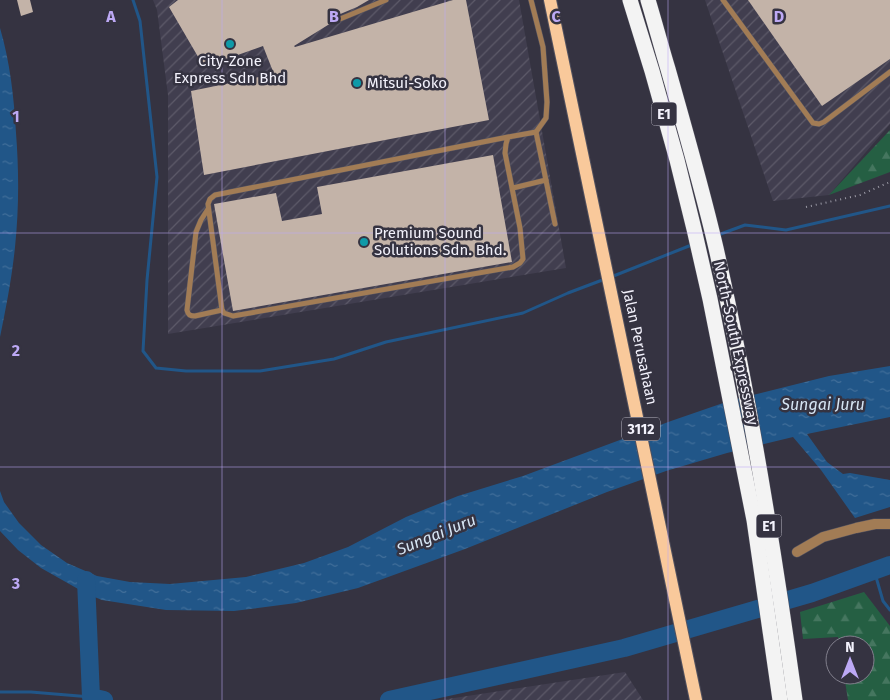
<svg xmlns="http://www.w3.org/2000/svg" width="890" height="700" font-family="'Fira Sans',sans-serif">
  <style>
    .industrial { fill: url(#industrial-furrows) }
    .forest { fill: url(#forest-firs) }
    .water { fill: url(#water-ripples) }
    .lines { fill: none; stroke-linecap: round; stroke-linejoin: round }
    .stream { stroke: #215688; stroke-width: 3 }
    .river { stroke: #215688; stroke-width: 18 }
    .building { fill: #c3b3a8 }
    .service-casing { stroke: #53525f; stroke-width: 6 }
    .minor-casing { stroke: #53525f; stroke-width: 11 }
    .primary-casing { stroke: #53525f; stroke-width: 14 }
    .motorway-casing { stroke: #53525f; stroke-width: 16 }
    .path { stroke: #9b9aa6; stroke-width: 2; stroke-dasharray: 1 4; stroke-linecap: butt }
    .service { stroke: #a27c55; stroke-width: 5 }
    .minor { stroke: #a27c55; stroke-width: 10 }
    .primary { stroke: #f9c99b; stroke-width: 12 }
    .motorway { stroke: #f3f3f3; stroke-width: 15 }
    .grid { fill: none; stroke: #bda9f5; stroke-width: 1; stroke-opacity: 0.55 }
    .culture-dot { fill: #0f9aa8; stroke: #353341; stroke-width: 2 }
    .labels { text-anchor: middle; stroke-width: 5; stroke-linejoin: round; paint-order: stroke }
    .shield { fill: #353341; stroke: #bab9c4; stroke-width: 1 }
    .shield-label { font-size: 14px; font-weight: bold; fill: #f3f2fc }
    .poi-label { font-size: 15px; fill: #f3f2fc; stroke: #353341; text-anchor: start }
    .street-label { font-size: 15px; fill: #f3f2fc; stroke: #353341 }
    .water-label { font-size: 16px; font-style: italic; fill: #d6e5f4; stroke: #353341 }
    .grid-label { font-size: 16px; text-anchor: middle; font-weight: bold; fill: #bda9f5; stroke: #353341; stroke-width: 5; stroke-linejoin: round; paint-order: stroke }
  </style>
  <defs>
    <pattern id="industrial-furrows" width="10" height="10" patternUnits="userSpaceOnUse" patternTransform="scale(1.25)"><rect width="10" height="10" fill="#413e4f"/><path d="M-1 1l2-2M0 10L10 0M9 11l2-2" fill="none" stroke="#5d5a69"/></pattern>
    <pattern id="forest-firs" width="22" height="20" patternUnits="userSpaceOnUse" patternTransform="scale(1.25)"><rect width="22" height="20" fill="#255f43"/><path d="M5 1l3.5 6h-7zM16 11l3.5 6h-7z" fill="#45765f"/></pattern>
    <pattern id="water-ripples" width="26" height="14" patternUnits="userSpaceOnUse" patternTransform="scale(1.25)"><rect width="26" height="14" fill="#215688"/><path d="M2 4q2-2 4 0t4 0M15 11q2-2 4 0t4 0" fill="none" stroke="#426f9a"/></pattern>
  </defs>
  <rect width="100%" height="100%" fill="#353341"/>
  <g class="industrial">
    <path d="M153,0H519L566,268L168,334V95L157,10Z"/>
    <path d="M705,0H890V124L829,195L773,201Z"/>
    <path d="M625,672L643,700H441Z"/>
  </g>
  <g class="forest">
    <path d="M890,130V172L829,195Z"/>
    <path d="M864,592L890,626V700H848L844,675H865V645H840L838,637L803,639L800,612Z"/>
  </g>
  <g class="water">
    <path d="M0,28C10,62 14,97 16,133C19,171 19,209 15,247C12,277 6,308 0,337Z"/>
    <path d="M890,366V417L807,434L827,462L843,474L850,473L890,480V507L855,518L821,470L793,437L727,453L666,471L607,492L465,549L358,588L296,603L234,611L166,610L102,600L87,594L41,568L18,550L0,531V491L4,502L19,523L41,545L67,563L97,576L130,582L170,584L246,577L304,563L348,547L406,517L458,496L523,476L671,421L729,401L829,376Z"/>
  </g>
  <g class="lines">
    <g class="stream">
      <path d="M133,0L140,21L157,177L147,280L143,351L156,368L186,371H260L334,359L386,342L523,313L568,293L605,279"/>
      <path d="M718,235L745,225L786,230L890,206"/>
      <path d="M611,277L694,244"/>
      <path d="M874,570L883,601L890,610"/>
      <path d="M0,692H31L91,697"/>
    </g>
    <g class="river">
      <path d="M86,580L91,697L104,700"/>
      <path d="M389,700L624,648L812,593L890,565"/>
    </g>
  </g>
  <g class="building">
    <path d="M17,0H30L33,12L21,16Z"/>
    <path d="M178,0H369L357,7L338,15L336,18V20L294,46L295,47L453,0H466L489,120L204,175L191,91L274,74L263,46L204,67L169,7Z"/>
    <path d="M748,0H890V59L822,106Z"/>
    <path d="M493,155L512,262L233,311L214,204L276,193L282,221L322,214L317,187Z"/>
  </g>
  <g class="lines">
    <defs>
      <g id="service">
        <path d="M723,0L813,123L819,124L824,122L890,72"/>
        <path d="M340,19L386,0"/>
        <path d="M536,132L555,224"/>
        <path d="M508,137L215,195L210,199L208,204L222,310L224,313L233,316L513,267L520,263L523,259L520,228L505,153L506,144L508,137L536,132L546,118L547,102L543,47L531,0"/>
        <path d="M513,188L546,180"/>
        <path d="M208,209L201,220L196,232L187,310C188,315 190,316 195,316L222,310"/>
      </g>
      <path id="minor" d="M797,552L823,537L856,528L875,524H890"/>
      <path id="primary" d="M550,0L696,700"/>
      <g id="motorway">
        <path d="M630,0L652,71L677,160L694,229L710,299L754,520L780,700"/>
        <path d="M648,0C655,23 661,46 668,69C685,129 702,188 716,248C750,398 774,549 795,700"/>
      </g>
    </defs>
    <use href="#service" class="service-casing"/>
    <use href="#minor" class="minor-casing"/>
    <use href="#primary" class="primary-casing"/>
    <use href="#motorway" class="motorway-casing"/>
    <path class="path" d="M806,207L860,195L890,182"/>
    <use href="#service" class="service"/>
    <use href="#minor" class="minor"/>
    <use href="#primary" class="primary"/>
    <use href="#motorway" class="motorway"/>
  </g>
  <path class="grid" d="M222,0V700M445,0V700M668,0V700M0,233H890M0,467H890"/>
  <g class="culture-dot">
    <circle cx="230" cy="44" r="5"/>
    <circle cx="357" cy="83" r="5"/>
    <circle cx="364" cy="242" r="5"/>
  </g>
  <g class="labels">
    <g class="shield">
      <rect x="651.5" y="102.5" width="25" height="23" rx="4"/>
      <rect x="622" y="417.5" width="38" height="23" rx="4"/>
      <rect x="756.5" y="514.5" width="25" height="23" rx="4"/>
    </g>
    <g class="shield-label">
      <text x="664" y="119">E1</text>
      <text x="641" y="434">3112</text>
      <text x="769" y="531">E1</text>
    </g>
    <g class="poi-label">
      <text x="230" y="66" text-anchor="middle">City-Zone<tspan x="230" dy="17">Express Sdn Bhd</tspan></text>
      <text x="367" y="88">Mitsui-Soko</text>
      <text x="374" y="238">Premium Sound<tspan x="374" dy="17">Solutions Sdn. Bhd.</tspan></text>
    </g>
    <g class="street-label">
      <text transform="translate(736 343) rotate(78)" y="5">North–South Expressway</text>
      <text transform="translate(640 347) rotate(78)" y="5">Jalan Perusahaan</text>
    </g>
    <g class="water-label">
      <text x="823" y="410">Sungai Juru</text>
      <text transform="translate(436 534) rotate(-22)" y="6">Sungai Juru</text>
    </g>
  </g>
  <g class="grid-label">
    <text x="111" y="22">A</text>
    <text x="334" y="22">B</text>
    <text x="556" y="22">C</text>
    <text x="779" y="22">D</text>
    <text x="16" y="122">1</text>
    <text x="16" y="356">2</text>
    <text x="16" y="589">3</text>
  </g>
  <g transform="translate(850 660)"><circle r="24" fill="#353341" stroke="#817f8c"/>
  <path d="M0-4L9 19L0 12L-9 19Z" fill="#bda9f5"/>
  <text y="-8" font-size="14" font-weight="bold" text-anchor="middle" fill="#f3f2fc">N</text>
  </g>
</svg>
